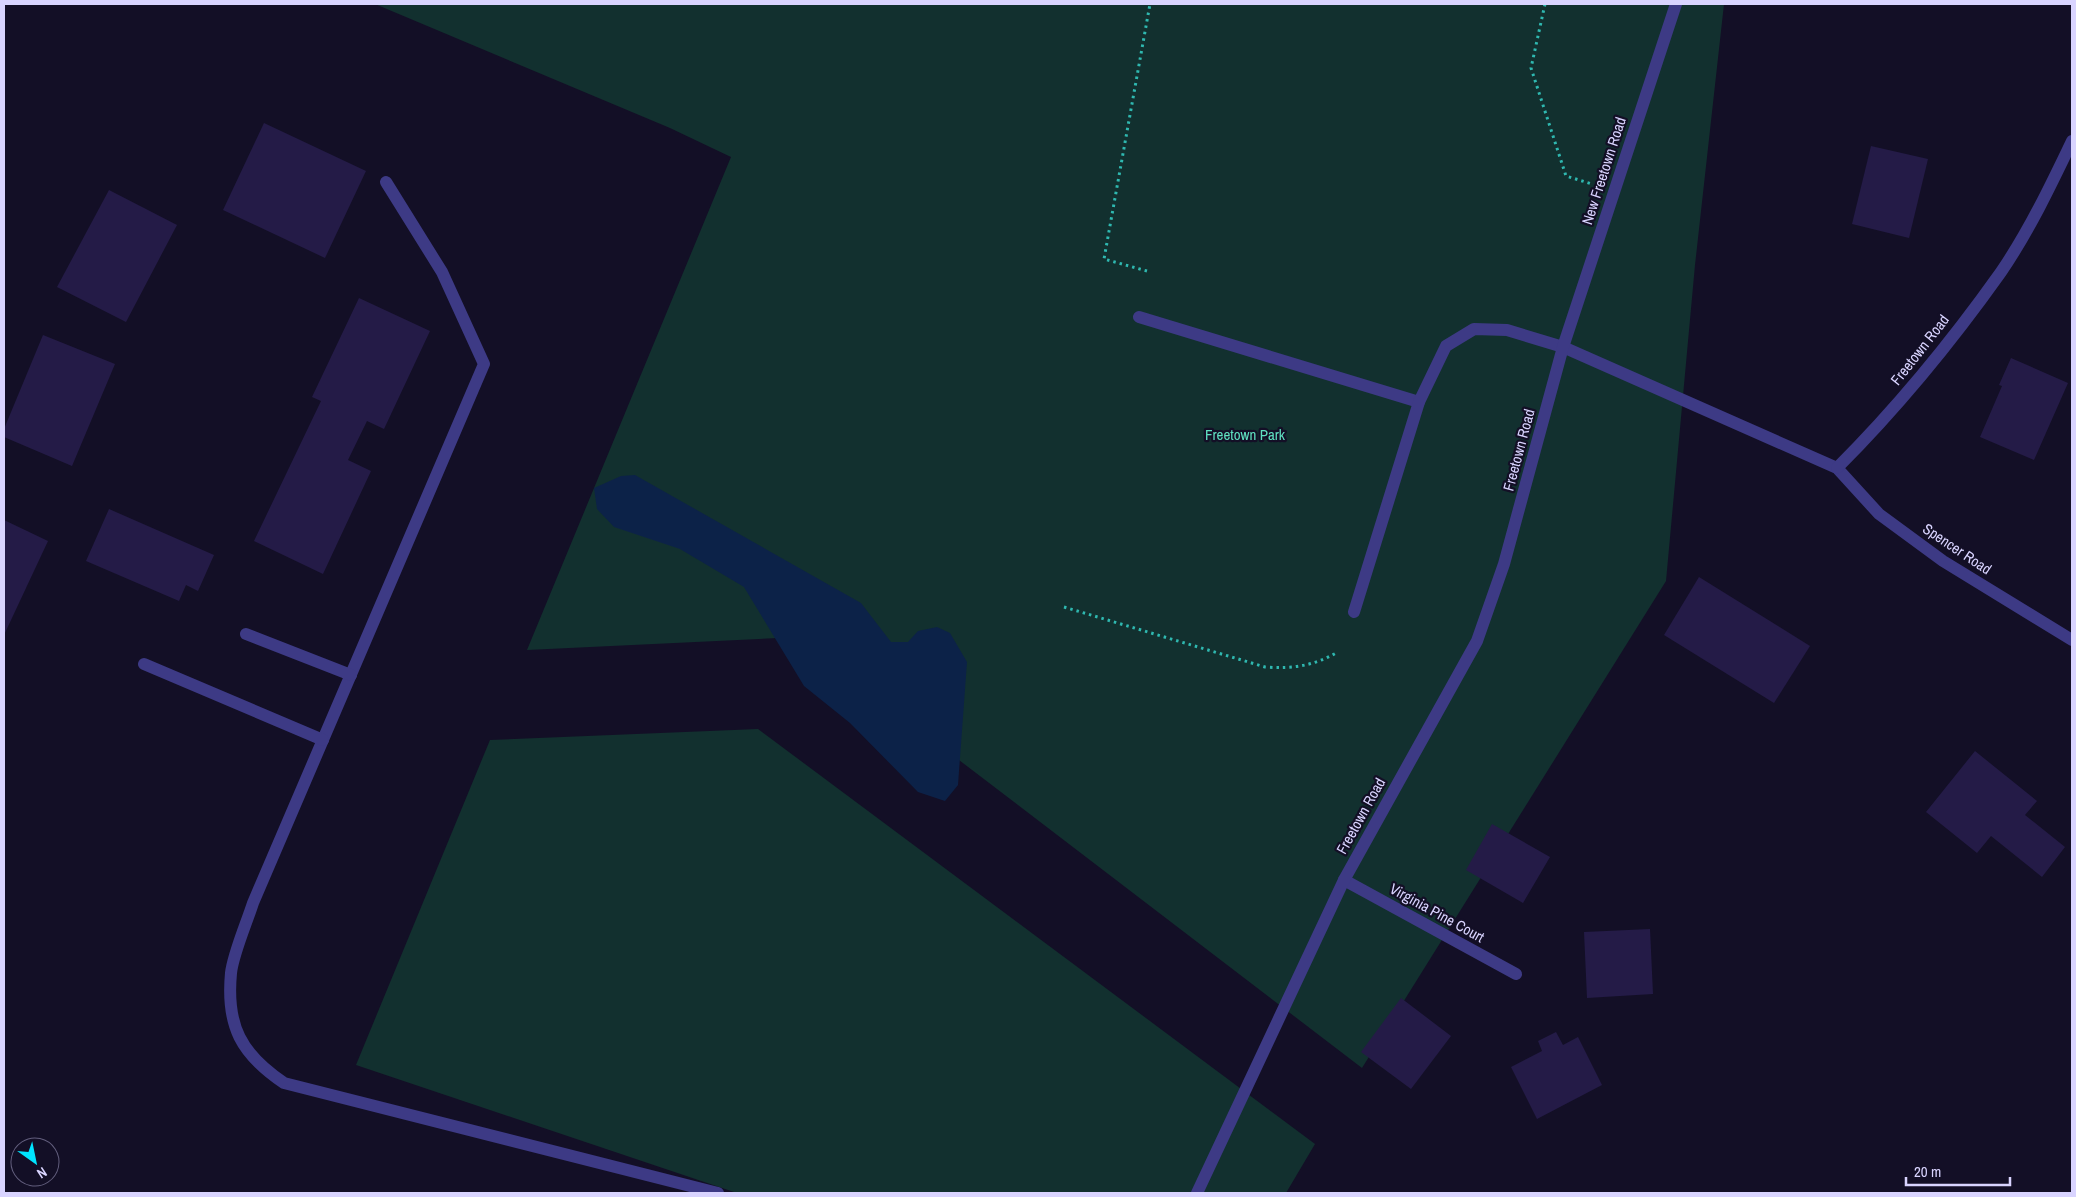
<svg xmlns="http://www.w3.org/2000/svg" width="2076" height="1197" font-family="'Archivo Narrow',sans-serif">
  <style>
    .green { fill: #12302f }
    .water { fill: #0c2248 }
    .building { fill: #241b47 }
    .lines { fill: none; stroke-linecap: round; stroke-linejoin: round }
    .path { stroke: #2fb8b0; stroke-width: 3; stroke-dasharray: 2.5 4; stroke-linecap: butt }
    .lane { stroke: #3d3a85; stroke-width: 12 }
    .street { stroke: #3d3a85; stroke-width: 12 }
    .labels { text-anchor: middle; stroke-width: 4.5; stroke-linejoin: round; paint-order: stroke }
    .street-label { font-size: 15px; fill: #d9d4ff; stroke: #130f26 }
    .park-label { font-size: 15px; fill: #5fe0c0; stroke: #130f26 }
  </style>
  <rect width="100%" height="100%" fill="#130f26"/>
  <g class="green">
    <path d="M375,4H1724L1695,265L1666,581L1362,1068L798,637L527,650L731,157L670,128Z"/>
    <path d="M758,729L1315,1144L1286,1193H737L356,1065L490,740Z"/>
  </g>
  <path class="water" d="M635,475L861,603L891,642H908L918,631L937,627L950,633L967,662L958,785L945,801L918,792L850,723L804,686L744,587L680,549L614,527L597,509L594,488L621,476Z"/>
  <g class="building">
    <path d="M264,123L366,171L325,258L223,210Z"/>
    <path d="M1871,146L1928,159L1909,238L1852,224Z"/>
    <path d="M109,190L177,225L126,322L57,287Z"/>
    <path d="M359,298L430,331L384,429L367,421L348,460L371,471L323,574L254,541L321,401L312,397Z"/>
    <path d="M43,335L115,364L72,466L4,437V429Z"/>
    <path d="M2011,358L2068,383L2034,460L1980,437L2002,386L1999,385Z"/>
    <path d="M109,509L214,555L198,591L186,585L179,601L86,561Z"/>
    <path d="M4,520L48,541L4,635Z"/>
    <path d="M1699,577L1810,646L1774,703L1664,635Z"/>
    <path d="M1975,751L2037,801L2025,815L2065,847L2042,877L1991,836L1977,853L1926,812Z"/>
    <path d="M1492,824L1550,857L1523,903L1466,870Z"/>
    <path d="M1650,929L1653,994L1587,998L1584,932Z"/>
    <path d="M1401,998L1451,1036L1411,1089L1361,1052Z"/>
    <path d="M1556,1032L1563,1045L1578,1037L1602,1085L1537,1119L1511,1067L1542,1051L1538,1041Z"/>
  </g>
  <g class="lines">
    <g class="path">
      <path d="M1545,4L1531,68L1566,176L1592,184"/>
      <path d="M1147,271L1104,259L1150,4"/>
      <path d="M1064,607L1265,667C1293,669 1313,666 1338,652"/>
    </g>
    <g class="lane">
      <path d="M386,182L442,272L484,364L253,903C247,922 233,954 231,973C226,1026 241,1054 284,1083L718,1193"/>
      <path d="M1139,317L1419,402"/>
      <path d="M1354,612L1419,402L1446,346L1474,329L1507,330L1563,347"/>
      <path d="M246,634L351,675"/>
      <path d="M144,664L323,740"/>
    </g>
    <g class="street">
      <path d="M1563,347L1837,468L1879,514L1943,561L2072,640"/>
      <path d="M1837,468C1897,408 1952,341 2001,272C2029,231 2051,185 2072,141"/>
      <path d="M1344,880L1516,974"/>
      <path d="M1197,1193L1344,880L1477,641L1504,564L1563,347L1676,4"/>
    </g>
  </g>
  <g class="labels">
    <g class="street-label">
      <text transform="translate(1604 171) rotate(-72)" y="5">New Freetown Road</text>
      <text transform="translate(1920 350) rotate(-52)" y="5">Freetown Road</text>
      <text transform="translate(1519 450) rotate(-75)" y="5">Freetown Road</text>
      <text transform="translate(1957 549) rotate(34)" y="5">Spencer Road</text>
      <text transform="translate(1361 816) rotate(-61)" y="5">Freetown Road</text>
      <text transform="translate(1437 913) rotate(29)" y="5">Virginia Pine Court</text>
    </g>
    <g class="park-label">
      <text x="1245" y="440">Freetown Park</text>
    </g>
  </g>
  <rect width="2076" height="1197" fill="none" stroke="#d9d4ff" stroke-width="10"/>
  <g transform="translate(35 1162) rotate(147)"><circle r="24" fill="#130f26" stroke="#625e7d"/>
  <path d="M0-4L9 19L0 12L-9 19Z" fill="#00e5ff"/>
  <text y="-8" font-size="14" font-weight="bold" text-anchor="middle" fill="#d9d4ff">N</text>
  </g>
  <path d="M1906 1177v8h104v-8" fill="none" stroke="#d9d4ff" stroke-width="2.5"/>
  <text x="1914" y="1177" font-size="15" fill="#d9d4ff" stroke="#130f26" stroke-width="4" paint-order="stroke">20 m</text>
</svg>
